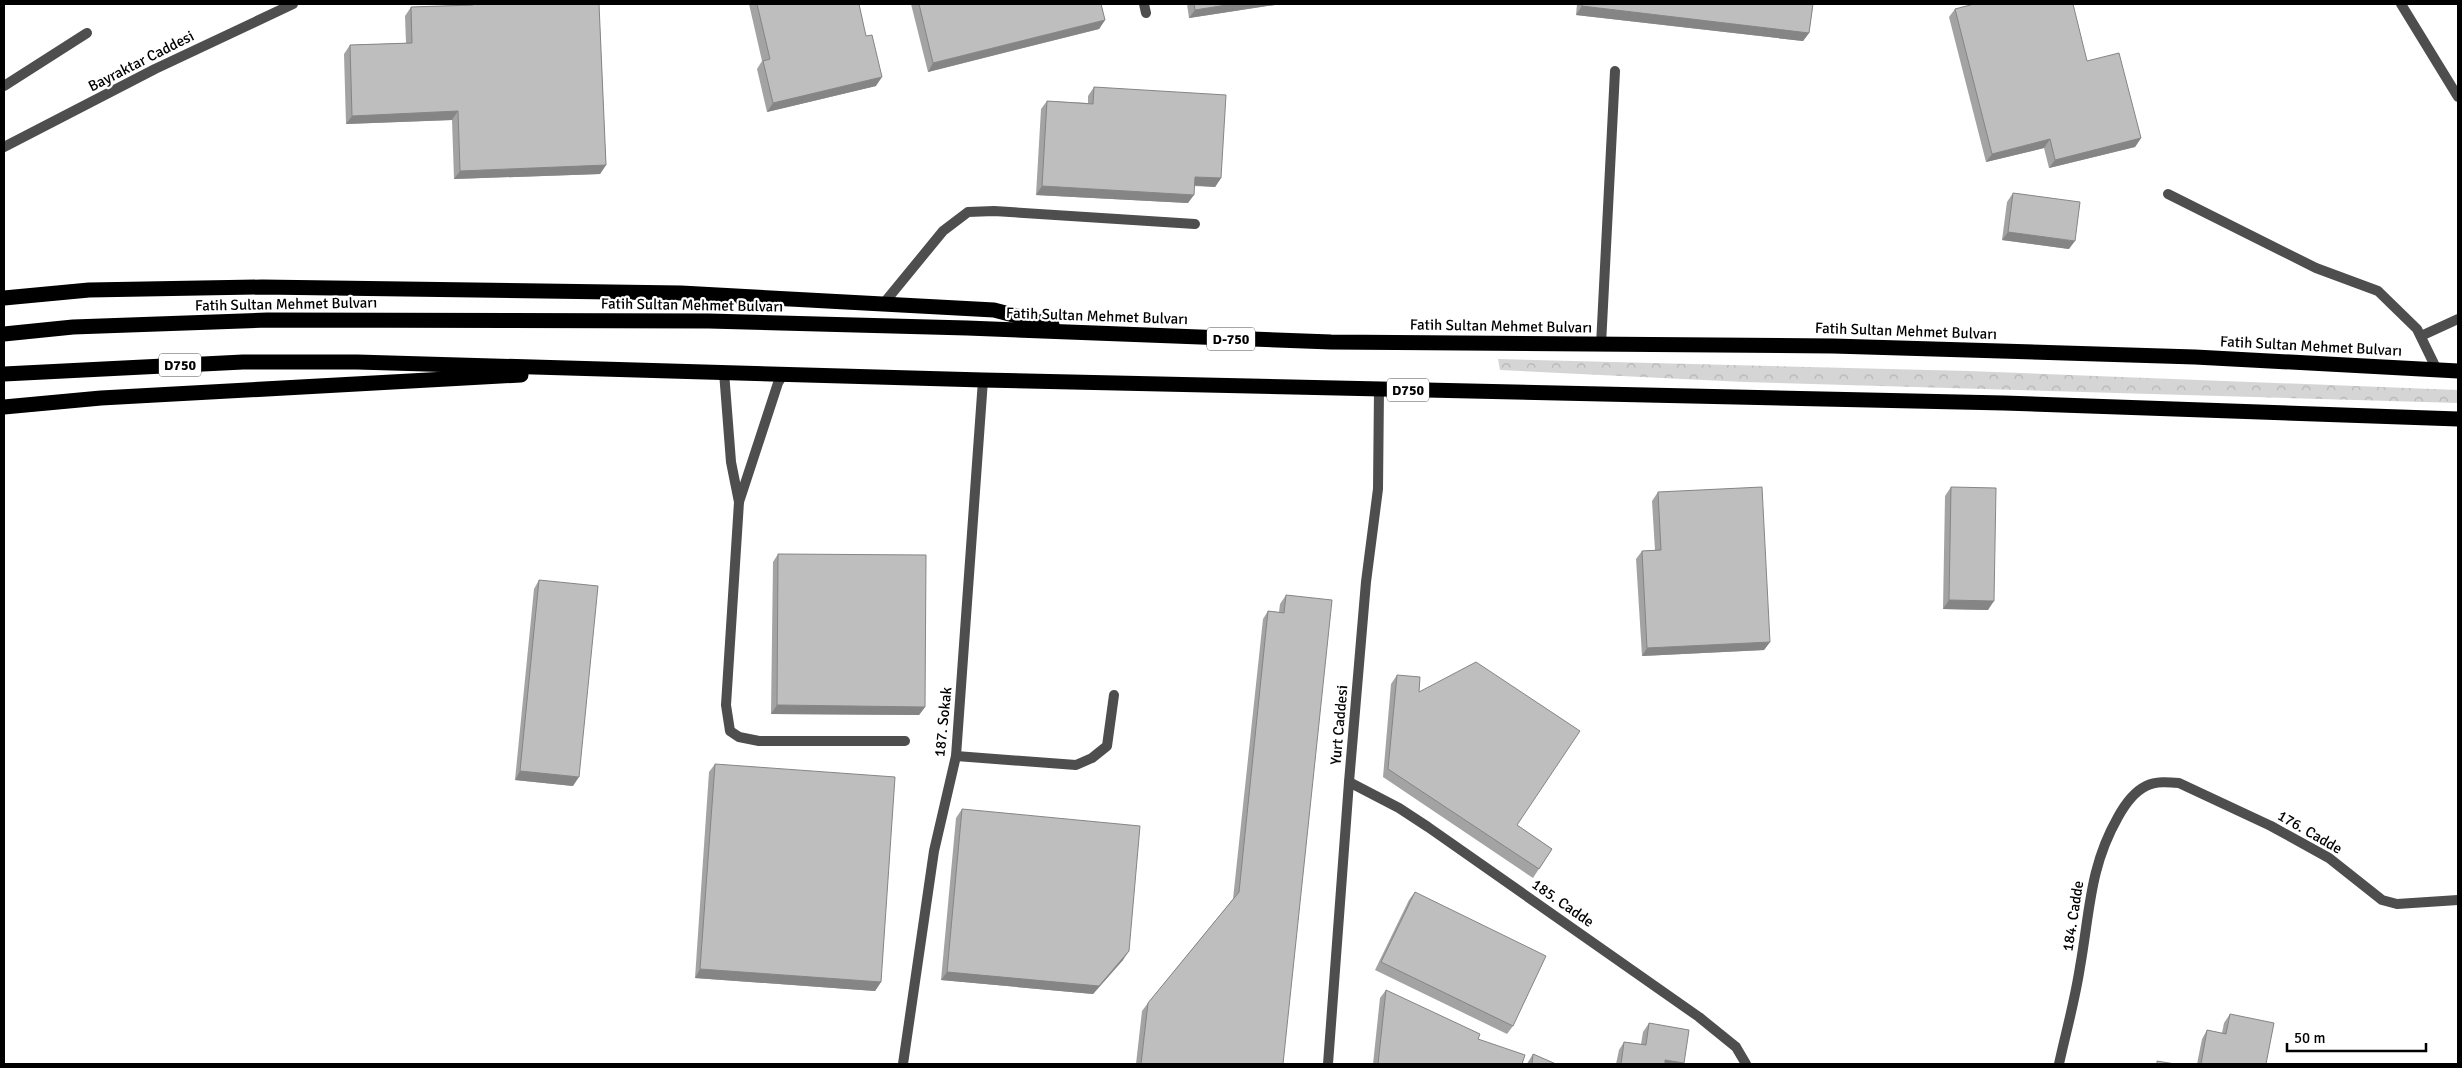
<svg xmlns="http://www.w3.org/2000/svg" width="2462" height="1068" font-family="Signika,sans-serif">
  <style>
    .forest { fill: url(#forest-crowns) }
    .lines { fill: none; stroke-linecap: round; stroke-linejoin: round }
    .lane { stroke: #4e4e4e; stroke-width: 10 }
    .street { stroke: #4e4e4e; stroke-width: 10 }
    .highway { stroke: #000; stroke-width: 15 }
    .wall { fill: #a3a3a3 }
    .shaded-wall { fill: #858585 }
    .building { fill: #bebebe; stroke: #858585 }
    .labels { text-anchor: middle; stroke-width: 4.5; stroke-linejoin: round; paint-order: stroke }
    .shield { fill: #fff; stroke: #4c4c4c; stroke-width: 1 }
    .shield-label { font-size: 14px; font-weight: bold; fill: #000 }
    .street-label { font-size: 15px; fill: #000; stroke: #fff }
  </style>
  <defs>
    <pattern id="forest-crowns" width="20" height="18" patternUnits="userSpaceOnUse" patternTransform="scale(1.25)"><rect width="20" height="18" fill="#d5d5d5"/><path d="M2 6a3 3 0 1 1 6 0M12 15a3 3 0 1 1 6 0" fill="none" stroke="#b5b5b5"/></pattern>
  </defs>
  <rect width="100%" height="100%" fill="#fff"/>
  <path class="forest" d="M1498,359L1969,371L2458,390V403L1744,382L1500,370Z"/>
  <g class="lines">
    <g class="lane">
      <path d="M1144,4L1146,13"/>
      <path d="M4,86L87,33"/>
      <path d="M2168,194L2316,268L2378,291L2417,329L2437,370"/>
      <path d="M884,303L943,231L968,212L994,211L1195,224"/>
      <path d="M2421,336L2458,319"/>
      <path d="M1601,345L1615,71"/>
      <path d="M724,372L731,462L739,502L726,705L730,731L739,737L759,741H905"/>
      <path d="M739,502L778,383L784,373"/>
      <path d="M956,756L1076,765L1092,758L1107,746L1114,695"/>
    </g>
    <g class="street">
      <path d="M2401,4L2458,97"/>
      <path d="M4,147L155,69L293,4"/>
      <path d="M1349,782L1399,808L1428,827L1699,1017L1736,1047L1746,1064"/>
      <path d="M903,1064L934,851L956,756L983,380"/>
      <path d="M1328,1064L1349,782L1366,582L1378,489L1379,389"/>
      <path d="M2059,1064C2066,1032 2075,1000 2080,967C2090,912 2089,868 2118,817C2124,806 2134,792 2146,786C2156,781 2168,782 2179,783L2271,826L2329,858L2382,900L2397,904L2458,900"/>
    </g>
    <g class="highway">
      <path d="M4,298L89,290L262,287L681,293L994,310L1052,325"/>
      <path d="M4,334L73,327L267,320L709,321L967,328L1331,342L1833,346L2195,357L2458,371"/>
      <path d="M4,374L243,362H357L983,380L2004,403L2458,419"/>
      <path d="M4,407L101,398L521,375"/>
    </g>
  </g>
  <g class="wall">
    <path d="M467,4H599L606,165L600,174L454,179L452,120L346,124L344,54L350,45L406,43L405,16L411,7L467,5Z"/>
    <path d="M749,4H859L876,86L767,112L757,69L762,61Z"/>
    <path d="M911,4H1101L1105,20L1099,29L928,72Z"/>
    <path d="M1187,4H1281L1189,18Z"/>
    <path d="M1577,4H1813L1809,33L1803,41L1576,15Z"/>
    <path d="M1955,9L2087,61L2141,138L2135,147L2049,168L2044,148L1986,162L1949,17Z"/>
    <path d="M1094,87L1221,178L1215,187L1194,186L1188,203L1036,195L1041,109L1047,101L1088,103V96Z"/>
    <path d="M2013,193L2069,249L2002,240L2007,202Z"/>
    <path d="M1951,487L1988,610L1943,609L1945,496Z"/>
    <path d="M1658,492L1770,642L1764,650L1642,656L1636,559L1642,551L1655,550L1652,501Z"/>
    <path d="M778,554L925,707L919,715L771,714L773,562Z"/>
    <path d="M539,580L573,786L515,780L534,589Z"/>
    <path d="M1286,595L1283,1064H1136L1142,1011L1148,1003L1233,899L1263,619L1268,611L1279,612L1280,604Z"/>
    <path d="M1397,675L1419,692L1517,825L1552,849L1533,878L1383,777L1391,684Z"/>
    <path d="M715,764L881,982L875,991L695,978L709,772Z"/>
    <path d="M962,809L1123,960L1093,994L941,980L956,818Z"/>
    <path d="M1415,892L1513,1026L1507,1034L1375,970L1409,900Z"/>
    <path d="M1386,990L1478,1039L1522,1064H1373L1380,998Z"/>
    <path d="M2230,1014L2266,1064H2197L2202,1039L2207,1030L2222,1033L2224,1023Z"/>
    <path d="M1649,1023L1683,1064H1616L1619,1050L1624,1042L1641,1044L1643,1032Z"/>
    <path d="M1533,1054L1556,1064H1527L1528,1062Z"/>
  </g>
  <g class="shaded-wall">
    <path d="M1233,4H1281L1189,18L1195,10Z"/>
    <path d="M1582,6L1809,33L1803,41L1576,15Z"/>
    <path d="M1105,20L1099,29L928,72L933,63Z"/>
    <path d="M882,77L876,86L767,112L773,103Z"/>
    <path d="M458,111L452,120L346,124L352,116Z"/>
    <path d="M2141,138L2135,147L2049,168L2055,160Z"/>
    <path d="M2050,139L2044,148L1986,162L1992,154Z"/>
    <path d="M606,165L600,174L454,179L460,171Z"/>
    <path d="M1195,177L1221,178L1215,187L1189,185Z"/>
    <path d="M1042,186L1194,195L1188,203L1036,195Z"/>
    <path d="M2008,232L2075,241L2069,249L2002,240Z"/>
    <path d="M1949,600L1994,601L1988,610L1943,609Z"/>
    <path d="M1770,642L1764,650L1642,656L1647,648Z"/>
    <path d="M777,705L925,707L919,715L771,714Z"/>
    <path d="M520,771L579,777L573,786L515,780Z"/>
    <path d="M1129,951L1123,960L1093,994L941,980L947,972Z"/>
    <path d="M700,969L881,982L875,991L695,978Z"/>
    <path d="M1665,1060L1684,1063L1683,1064H1663Z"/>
  </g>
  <g class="building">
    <path d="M473,4H599L606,165L460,171L458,111L352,116L350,45L412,43L411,7L473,5Z"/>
    <path d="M757,4H859L866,36L872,35L882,77L773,103L763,61L770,59Z"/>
    <path d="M919,4H1101L1105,20L933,63Z"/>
    <path d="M1194,4H1233L1195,10Z"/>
    <path d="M1582,4H1813L1809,33L1582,6Z"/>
    <path d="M1974,4H2073L2087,61L2119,53L2141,138L2055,160L2050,139L1992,154L1955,9Z"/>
    <path d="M1094,87L1226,95L1221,178L1195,177L1194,195L1042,186L1047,101L1093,104Z"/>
    <path d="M2013,193L2080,202L2075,241L2008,232Z"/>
    <path d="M1762,487L1770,642L1647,648L1642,551L1661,550L1658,492Z"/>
    <path d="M1951,487L1996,488L1994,601L1949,600Z"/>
    <path d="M778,554L926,555L925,707L777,705Z"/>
    <path d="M539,580L598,586L579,777L520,771Z"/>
    <path d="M1286,595L1332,600L1283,1064H1141L1148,1003L1239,892L1268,611L1284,613Z"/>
    <path d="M1476,662L1580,731L1517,825L1552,849L1539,869L1388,769L1397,675L1420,677L1419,692Z"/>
    <path d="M715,764L895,777L881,982L700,969Z"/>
    <path d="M962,809L1140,826L1129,951L1099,986L947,972Z"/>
    <path d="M1415,892L1546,956L1513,1026L1381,962Z"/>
    <path d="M1386,990L1480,1034L1478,1039L1525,1055L1522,1064H1378Z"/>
    <path d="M2230,1014L2274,1023L2266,1064H2201L2207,1030L2226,1034Z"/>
    <path d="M1649,1023L1689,1030L1684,1063L1665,1060V1064H1621L1624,1042L1646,1045Z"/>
    <path d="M1533,1054L1556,1064H1532Z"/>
    <path d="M2157,1061L2175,1064H2157Z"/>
  </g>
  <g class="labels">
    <g class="shield">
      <rect x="1207" y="327.5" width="48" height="23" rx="4"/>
      <rect x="159" y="353.5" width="42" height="23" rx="4"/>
      <rect x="1387" y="378.5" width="42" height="23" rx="4"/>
    </g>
    <g class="shield-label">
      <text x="1231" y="344">D-750</text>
      <text x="180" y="370">D750</text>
      <text x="1408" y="395">D750</text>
    </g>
    <g class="street-label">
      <text transform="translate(141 61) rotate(-27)" y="5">Bayraktar Caddesi</text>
      <text transform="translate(286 304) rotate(-1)" y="5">Fatih Sultan Mehmet Bulvarı</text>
      <text transform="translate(692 305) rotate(1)" y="5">Fatih Sultan Mehmet Bulvarı</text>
      <text transform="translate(1097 316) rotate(2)" y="5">Fatih Sultan Mehmet Bulvarı</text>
      <text transform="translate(1501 326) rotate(1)" y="5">Fatih Sultan Mehmet Bulvarı</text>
      <text transform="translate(1906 331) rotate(2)" y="5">Fatih Sultan Mehmet Bulvarı</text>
      <text transform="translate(2311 346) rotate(3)" y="5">Fatih Sultan Mehmet Bulvarı</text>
      <text transform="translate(943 722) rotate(-84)" y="5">187. Sokak</text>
      <text transform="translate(1339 725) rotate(-85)" y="5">Yurt Caddesi</text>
      <text transform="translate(2310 832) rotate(30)" y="5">176. Cadde</text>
      <text transform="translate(1563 903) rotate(35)" y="5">185. Cadde</text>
      <text transform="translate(2073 916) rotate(-81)" y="5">184. Cadde</text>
    </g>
  </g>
  <rect width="2462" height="1068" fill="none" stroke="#000000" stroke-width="10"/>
  <path d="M2287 1043v8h139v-8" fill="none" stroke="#000000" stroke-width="2.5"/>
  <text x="2294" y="1043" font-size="15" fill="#000000" stroke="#ffffff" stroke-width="4" paint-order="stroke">50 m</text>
</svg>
